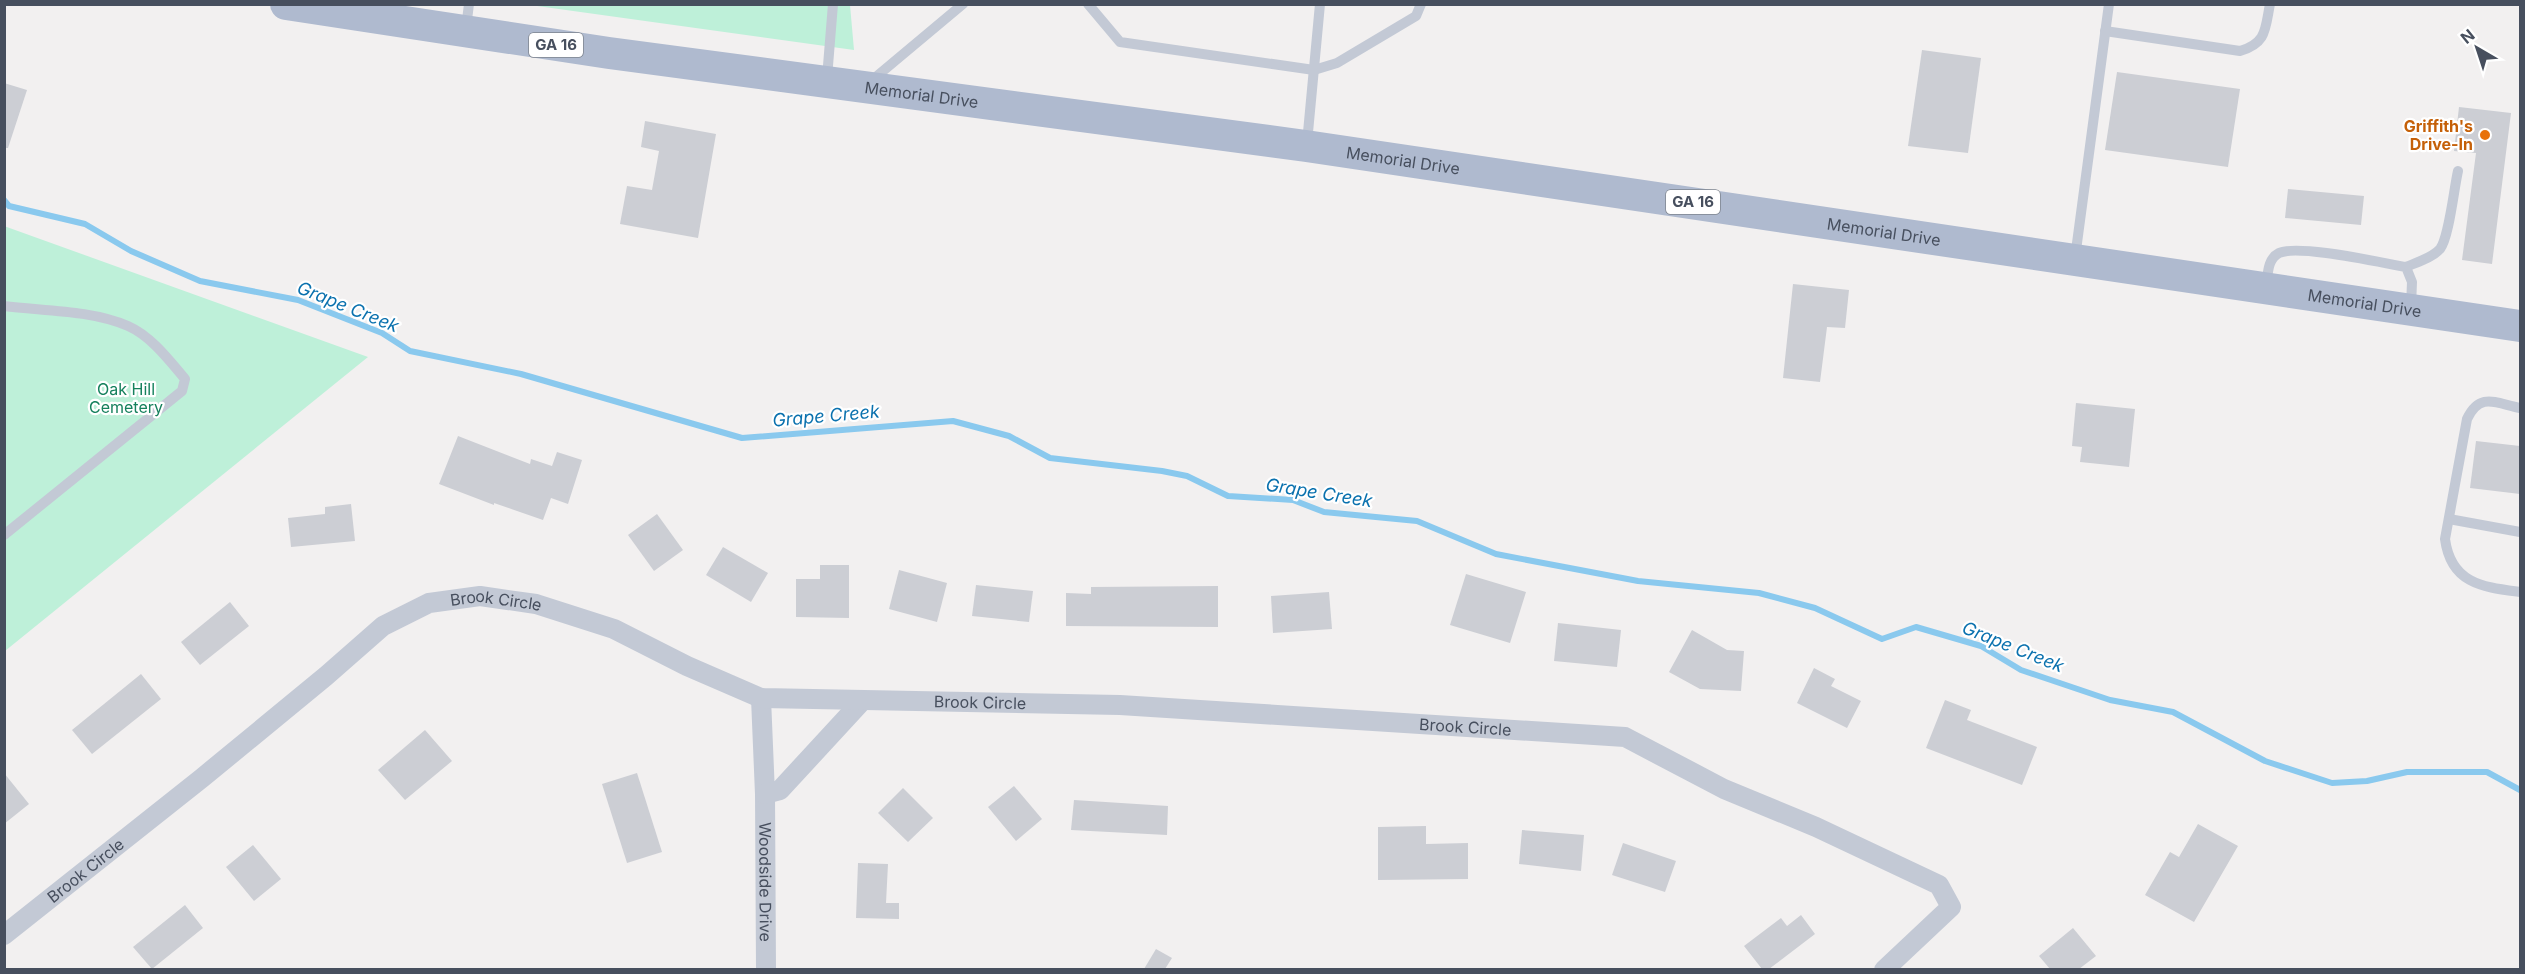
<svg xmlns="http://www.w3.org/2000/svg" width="2525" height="974" font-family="Inter,sans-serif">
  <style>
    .green { fill: #bef0d9 }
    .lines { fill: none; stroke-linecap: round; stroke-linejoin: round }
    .stream { stroke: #8ac9ee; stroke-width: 6 }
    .building { fill: #ccced4 }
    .lane { stroke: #c3c9d5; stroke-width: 10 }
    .street { stroke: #c3c9d5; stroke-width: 20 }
    .primary { stroke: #afbacf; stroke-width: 32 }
    .food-dot { fill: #e8710a; stroke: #fff; stroke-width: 2 }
    .labels { text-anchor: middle; stroke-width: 4.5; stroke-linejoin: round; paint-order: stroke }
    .shield { fill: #fff; stroke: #7e848e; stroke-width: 1.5 }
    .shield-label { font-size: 15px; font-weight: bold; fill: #474f5e }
    .street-label { font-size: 16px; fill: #474f5e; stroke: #fff }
    .food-label { font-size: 16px; font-weight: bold; fill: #c56008; stroke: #fff; text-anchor: end }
    .park-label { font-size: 16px; fill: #16815d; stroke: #fff }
    .water-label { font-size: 18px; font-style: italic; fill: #0a71ae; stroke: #fff }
  </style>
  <rect width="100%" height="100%" fill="#f2f0f0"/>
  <g class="green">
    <path d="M530,5H850L854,50Z"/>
    <path d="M4,226L368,357L5,651H4Z"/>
  </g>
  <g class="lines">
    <path class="stream" d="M4,200L9,206L85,224L131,251L200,281L298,300L382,333L410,351L521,374L742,438L953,421L1009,436L1050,458L1162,471L1187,476L1228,496L1293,500L1324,512L1417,521L1496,554L1638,581L1759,593L1815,608L1882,639L1916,627L1981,646L2021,670L2110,700L2173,712L2265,761L2332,783L2367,781L2407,772H2487L2520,790"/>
  </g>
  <g class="building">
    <path d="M1922,50L1981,58L1968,153L1908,146Z"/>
    <path d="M2117,72L2240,89L2228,167L2105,150Z"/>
    <path d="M4,83L27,90L8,148H4Z"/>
    <path d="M2459,107L2511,113L2492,264L2462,260L2476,153L2454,151Z"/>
    <path d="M645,121L716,134L698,238L620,224L627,186L652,190L659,151L641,147Z"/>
    <path d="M2288,189L2364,196L2361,225L2285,218Z"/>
    <path d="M1793,284L1849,290L1845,328L1827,327L1820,382L1783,378Z"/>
    <path d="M2076,403L2135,409L2129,467L2080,462L2082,447L2072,446Z"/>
    <path d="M458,436L530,464L531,459L552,466L557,452L582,460L568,504L551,498L543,520L494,503V505L439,484Z"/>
    <path d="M2476,441L2520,446V494L2470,488Z"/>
    <path d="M351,504L355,541L291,547L288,518L325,514V507Z"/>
    <path d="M657,514L683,550L654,571L628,535Z"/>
    <path d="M723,547L768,573L751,602L706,575Z"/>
    <path d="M820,565H849V618L796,617V579H820Z"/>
    <path d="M899,570L947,583L937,622L889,609Z"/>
    <path d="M1466,574L1526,592L1510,643L1450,625Z"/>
    <path d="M976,585L1033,591L1029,622L972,616Z"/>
    <path d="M1218,586V627L1066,626V593L1091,594V587Z"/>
    <path d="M1329,592L1332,629L1273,633L1271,596Z"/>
    <path d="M230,602L249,626L200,665L181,642Z"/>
    <path d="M1558,623L1621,630L1617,667L1554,661Z"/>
    <path d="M1692,630L1727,650L1744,651L1741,691L1700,689L1669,672Z"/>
    <path d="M1814,668L1835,679L1831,686L1861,701L1847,728L1797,703Z"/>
    <path d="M141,674L161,699L92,754L72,730Z"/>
    <path d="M1945,700L1971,710L1967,720L2037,747L2022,785L1926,748Z"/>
    <path d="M425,730L452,761L405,800L378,770Z"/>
    <path d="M4,773L29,804L4,824Z"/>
    <path d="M637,773L662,852L627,863L602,784Z"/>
    <path d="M1014,786L1042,819L1016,841L988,807Z"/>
    <path d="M903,788L933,818L908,842L878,813Z"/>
    <path d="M1074,800L1168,806L1167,835L1071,830Z"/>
    <path d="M2198,824L2238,846L2194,922L2145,895L2170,852L2179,857Z"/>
    <path d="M1426,826V844L1468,843V879L1378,880V827Z"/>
    <path d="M1522,830L1584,835L1581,871L1519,864Z"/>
    <path d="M1623,843L1676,861L1665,892L1612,875Z"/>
    <path d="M253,845L281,879L254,901L226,867Z"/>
    <path d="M858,863L888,864L886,903H899V919L856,918Z"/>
    <path d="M185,905L203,928L152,969L133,947Z"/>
    <path d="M1801,915L1815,934L1769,969H1762L1744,946L1781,918L1787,926Z"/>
    <path d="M2073,928L2096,956L2079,969H2050L2039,956Z"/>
    <path d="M1156,949L1172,958L1165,969H1144Z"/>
  </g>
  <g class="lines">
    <g class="lane">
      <path d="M1088,4L1120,42L1314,70L1337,63L1416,16L1421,4"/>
      <path d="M466,28L469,4"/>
      <path d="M2105,31L2240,51C2267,43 2265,29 2270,4"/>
      <path d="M827,78L833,4"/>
      <path d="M871,81L963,4"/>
      <path d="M1307,143L1320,4"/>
      <path d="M2075,258L2109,4"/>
      <path d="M2406,267C2417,262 2432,258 2440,249C2449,238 2454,188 2458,171"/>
      <path d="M2266,287C2268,275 2267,259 2279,253C2298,244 2382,263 2406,267L2412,282L2411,306"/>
      <path d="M4,306C44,311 91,310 128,326C151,336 169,360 185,379L182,391L4,535"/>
      <path d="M2520,408C2495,403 2480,392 2467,419L2445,539C2451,584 2483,587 2520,592"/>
      <path d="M2449,519L2520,532"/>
    </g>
    <g class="street">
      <path id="s1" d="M761,698L765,794L766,970"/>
      <path d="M765,794L780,790L863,700"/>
      <path id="s2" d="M4,935L202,778L326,676L383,626L429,603L480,596L536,604L614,629L687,666L761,698L1120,705L1625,737L1724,789L1816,827L1939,885L1951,907L1884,970"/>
    </g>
    <path class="primary" id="s3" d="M286,4L609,53L1306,146L2520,326"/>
  </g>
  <circle class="food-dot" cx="2485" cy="135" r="6"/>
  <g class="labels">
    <g class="shield">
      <rect x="529" y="33" width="54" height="24" rx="4.5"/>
      <rect x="1666" y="190" width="54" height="24" rx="4.5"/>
    </g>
    <g class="shield-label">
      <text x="556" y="50">GA 16</text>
      <text x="1693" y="207">GA 16</text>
    </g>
    <g class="street-label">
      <text dy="6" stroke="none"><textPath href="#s3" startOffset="642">Memorial Drive</textPath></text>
      <text dy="6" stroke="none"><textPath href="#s3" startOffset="1128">Memorial Drive</textPath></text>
      <text dy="6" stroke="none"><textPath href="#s3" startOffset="1614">Memorial Drive</textPath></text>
      <text dy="6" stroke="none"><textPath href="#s3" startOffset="2100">Memorial Drive</textPath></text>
      <text dy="6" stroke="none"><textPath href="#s2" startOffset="608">Brook Circle</textPath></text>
      <text dy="6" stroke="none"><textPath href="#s2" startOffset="1112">Brook Circle</textPath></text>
      <text dy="6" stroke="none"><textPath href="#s2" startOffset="1598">Brook Circle</textPath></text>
      <text dy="6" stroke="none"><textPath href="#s2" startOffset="104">Brook Circle</textPath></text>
      <text dy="6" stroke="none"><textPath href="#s1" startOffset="184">Woodside Drive</textPath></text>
    </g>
    <g class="food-label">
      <text x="2473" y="132">Griffith's<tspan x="2473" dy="18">Drive-In</tspan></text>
    </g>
    <g class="park-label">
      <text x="126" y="395">Oak Hill<tspan x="126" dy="18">Cemetery</tspan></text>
    </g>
    <g class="water-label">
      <text transform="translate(348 307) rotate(22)" y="6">Grape Creek</text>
      <text transform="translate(826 416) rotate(-5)" y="6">Grape Creek</text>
      <text transform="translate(1319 493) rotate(9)" y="6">Grape Creek</text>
      <text transform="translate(2013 647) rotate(22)" y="6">Grape Creek</text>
    </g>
  </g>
  <rect width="2525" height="974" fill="none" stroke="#474f5e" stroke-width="12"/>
  <g transform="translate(2477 48) rotate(321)" stroke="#ffffff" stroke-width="4.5" paint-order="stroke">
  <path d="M0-4.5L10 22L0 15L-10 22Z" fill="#474f5e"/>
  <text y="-9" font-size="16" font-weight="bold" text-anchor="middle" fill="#474f5e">N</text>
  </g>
</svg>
